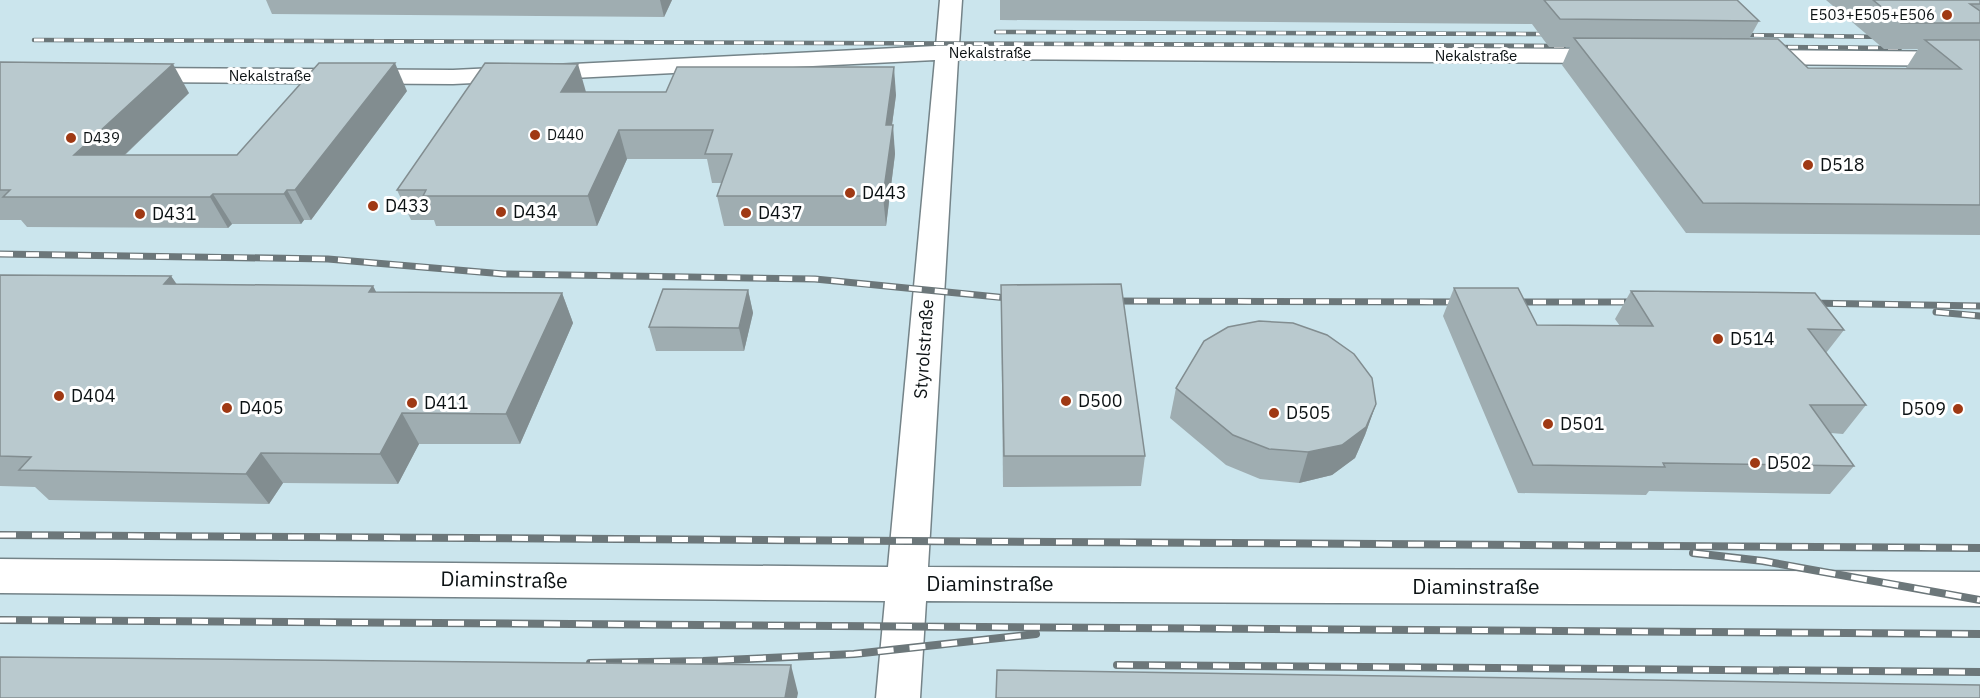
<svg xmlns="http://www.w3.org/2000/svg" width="1980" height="698" font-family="'IBM Plex Sans',sans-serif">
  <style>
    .built { fill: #cbe5ed }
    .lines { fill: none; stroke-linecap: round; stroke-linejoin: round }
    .minor-casing { stroke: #748388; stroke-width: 3 }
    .minor { fill: #fff; fill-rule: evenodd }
    .rail-far2-casing { stroke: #6c777a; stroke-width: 4.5 }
    .rail-far1-casing { stroke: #6c777a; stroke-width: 7 }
    .rail-casing { stroke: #6c777a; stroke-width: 8 }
    .rail-far2 { stroke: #fff; stroke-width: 3; stroke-dasharray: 10; stroke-linecap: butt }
    .rail-far1 { stroke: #fff; stroke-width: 4.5; stroke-dasharray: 13; stroke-linecap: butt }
    .rail { stroke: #fff; stroke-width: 5; stroke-dasharray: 16; stroke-linecap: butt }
    .wall { fill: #9fadb1 }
    .shaded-wall { fill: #828d90 }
    .building { fill: #b9c9ce; stroke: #828d90; stroke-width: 1.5 }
    .poi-dot { fill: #9f3914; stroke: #fff; stroke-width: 2 }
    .labels { text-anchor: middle; stroke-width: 6; stroke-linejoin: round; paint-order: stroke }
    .far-poi-label { font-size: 15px; fill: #0c1214; stroke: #fff; text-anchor: start }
    .far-street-label { font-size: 15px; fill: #0c1214; stroke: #fff }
    .poi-label { font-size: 18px; fill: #0c1214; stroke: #fff; text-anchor: start }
    .street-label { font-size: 18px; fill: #0c1214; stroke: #fff }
    .near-street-label { font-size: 21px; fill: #0c1214; stroke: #fff }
  </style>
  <rect width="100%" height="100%" fill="#deeff4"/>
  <rect class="built" x="0" y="0" width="1980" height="698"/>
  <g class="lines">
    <defs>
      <g id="minor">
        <path d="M940,0H962L959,45L1612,49L1620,51L1624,56L1620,61L1612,63L958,59L928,567L1980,572V606L926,601L920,698H876L885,601L0,593V559L888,567L935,60L453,84L134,82L125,80L122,75L125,70L134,68L453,70L936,46Z"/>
        <path d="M1753,50L1980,52V66L1753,64L1745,62L1741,57L1745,52Z"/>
      </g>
    </defs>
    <use href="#minor" class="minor-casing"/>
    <use href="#minor" class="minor"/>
    <defs>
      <g id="rail-far2">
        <path d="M996,32L1557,34"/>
        <path d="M1734,35L1887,37"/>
        <path d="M34,40L1564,46"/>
        <path d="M1768,47L1900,48"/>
      </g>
      <g id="rail-far1">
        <path d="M0,254L328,259L504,274L815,279L1018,299"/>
        <path d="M1108,301L1465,302"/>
        <path d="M1507,302H1642"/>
        <path d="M1807,303L1980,306"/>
        <path d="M1936,312L1980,316"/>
      </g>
      <g id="rail">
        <path d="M0,535L1980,548"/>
        <path d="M1693,553L1763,561L1980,600"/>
        <path d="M0,620L1980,634"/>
        <path d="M590,663L703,661L854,654L1036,634"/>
        <path d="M1117,665L1980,672"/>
      </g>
    </defs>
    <use href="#rail-far2" class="rail-far2-casing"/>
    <use href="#rail-far1" class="rail-far1-casing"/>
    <use href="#rail" class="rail-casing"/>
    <use href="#rail-far2" class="rail-far2"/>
    <use href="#rail-far1" class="rail-far1"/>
    <use href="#rail" class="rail"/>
  </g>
  <g class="wall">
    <path d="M266,0H672L664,17L272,14Z"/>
    <path d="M1000,0H1737L1759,21L1749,39L1808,68H1907H1906L1918,49H1884L1826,0H1980V235L1686,233L1562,65L1570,47H1549L1532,24L1000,20Z"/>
    <path d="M0,62L189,93L125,155H237L407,91L311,220H304L301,224H232L228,228L27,227L21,220H0Z"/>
    <path d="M586,92L896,95L892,125L895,154L886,226H724L717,196L722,183H712L707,159H627L597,226H436L434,220H411L397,190Z"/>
    <path d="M0,275L171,276L176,284L373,286L376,292L562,293L573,323L520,444H419L398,484L283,483L269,504L49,500L35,487L0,486Z"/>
    <path d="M1001,285L1145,456L1141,486L1003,487Z"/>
    <path d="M1454,288L1537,325L1620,326L1615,319L1631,291L1844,330L1826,353L1866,405L1843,434L1831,433L1854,466L1830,494L1649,491L1646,495L1518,493L1443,316Z"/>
    <path d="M748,290L753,313L744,351H656L649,327Z"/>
    <path d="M1176,388L1376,404L1365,435L1355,458L1332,475L1299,483L1260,479L1226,465L1170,418Z"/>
  </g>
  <g class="shaded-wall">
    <path d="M660,0H672L664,17Z"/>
    <path d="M395,63L407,91L311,220L295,190Z"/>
    <path d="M173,64L189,93L94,184L74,155Z"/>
    <path d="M578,64L586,92H561Z"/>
    <path d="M894,67L896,95L888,154L886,125Z"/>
    <path d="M893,125L895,154L886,226L883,196Z"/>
    <path d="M619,130L627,159L597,226L588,196Z"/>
    <path d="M287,190L304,220L301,224L284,194Z"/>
    <path d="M213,194L232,224L228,228L210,197Z"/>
    <path d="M171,276L192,306L164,284Z"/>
    <path d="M373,286L389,317L369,292Z"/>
    <path d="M748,290L753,313L744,351L739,328Z"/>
    <path d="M562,293L573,323L520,444L506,414Z"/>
    <path d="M1376,404L1365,435L1355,458L1332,475L1299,483L1308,452Z"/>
    <path d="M402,413L419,444L398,484L380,454Z"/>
    <path d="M261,453L283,483L269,504L246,474Z"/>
    <path d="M791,665L798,693L797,698H785Z"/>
  </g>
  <g class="building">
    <path d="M1544,0H1737L1759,21L1560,19Z"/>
    <path d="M1873,0H1980V4H1970L1980,11V23H1901Z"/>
    <path d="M1574,38L1778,39L1808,68L1961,69L1925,40H1980V205L1703,203Z"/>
    <path d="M0,62L173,64L74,155H237L319,63H395L295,190H287L284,194H213L210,197H3L10,190H0Z"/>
    <path d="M485,63L578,64L561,92H666L677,67H894L886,125H893L883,196H717L732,154H705L713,130H619L588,196H423L426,190H397Z"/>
    <path d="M0,275L171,276L164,284L373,286L369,292L562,293L506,414L402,413L380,454L261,453L246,474L19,470L31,457L0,456Z"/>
    <path d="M1121,284L1145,456H1004L1001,285Z"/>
    <path d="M1454,288H1518L1537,325L1653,326L1631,291L1815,293L1844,330L1808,329L1866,405H1810L1854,466L1663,463L1665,467L1533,465Z"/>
    <path d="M663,289L748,290L739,328L649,327Z"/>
    <path d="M1259,321L1293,323L1327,335L1354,354L1372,378L1376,404L1366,427L1342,445L1308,452L1269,449L1233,435L1176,388L1204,341L1228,327Z"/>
    <path d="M0,657L791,665L785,698H0Z"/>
    <path d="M997,670L1980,685V698H996Z"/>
  </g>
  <g class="poi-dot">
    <circle cx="1947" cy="15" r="6"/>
    <circle cx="535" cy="135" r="6"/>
    <circle cx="71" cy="138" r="6"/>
    <circle cx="1808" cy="165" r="6"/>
    <circle cx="850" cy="193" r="6"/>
    <circle cx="373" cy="206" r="6"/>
    <circle cx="501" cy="212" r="6"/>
    <circle cx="746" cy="213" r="6"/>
    <circle cx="140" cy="214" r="6"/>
    <circle cx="1718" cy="339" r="6"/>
    <circle cx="59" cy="396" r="6"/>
    <circle cx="1066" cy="401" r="6"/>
    <circle cx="412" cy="403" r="6"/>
    <circle cx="227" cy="408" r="6"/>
    <circle cx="1958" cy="409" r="6"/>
    <circle cx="1274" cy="413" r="6"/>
    <circle cx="1548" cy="424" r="6"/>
    <circle cx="1755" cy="463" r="6"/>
  </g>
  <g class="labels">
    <g class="far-poi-label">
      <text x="1935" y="20" text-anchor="end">E503+E505+E506</text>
      <text x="547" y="140">D440</text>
      <text x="83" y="143">D439</text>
    </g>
    <g class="far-street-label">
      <text x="990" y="58">Nekalstraße</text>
      <text x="1476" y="61">Nekalstraße</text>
      <text x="270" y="81">Nekalstraße</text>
    </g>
    <g class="poi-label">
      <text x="1820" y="171">D518</text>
      <text x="862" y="199">D443</text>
      <text x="385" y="212">D433</text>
      <text x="513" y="218">D434</text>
      <text x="758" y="219">D437</text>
      <text x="152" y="220">D431</text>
      <text x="1730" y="345">D514</text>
      <text x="71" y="402">D404</text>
      <text x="1078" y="407">D500</text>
      <text x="424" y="409">D411</text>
      <text x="239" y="414">D405</text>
      <text x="1946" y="415" text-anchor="end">D509</text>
      <text x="1286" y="419">D505</text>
      <text x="1560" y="430">D501</text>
      <text x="1767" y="469">D502</text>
    </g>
    <g class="street-label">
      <text transform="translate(924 349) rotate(-86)" y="6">Styrolstraße</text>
    </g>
    <g class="near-street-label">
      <text transform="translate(504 580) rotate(1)" y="7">Diaminstraße</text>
      <text x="990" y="591">Diaminstraße</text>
      <text x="1476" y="594">Diaminstraße</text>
    </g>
  </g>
</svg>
